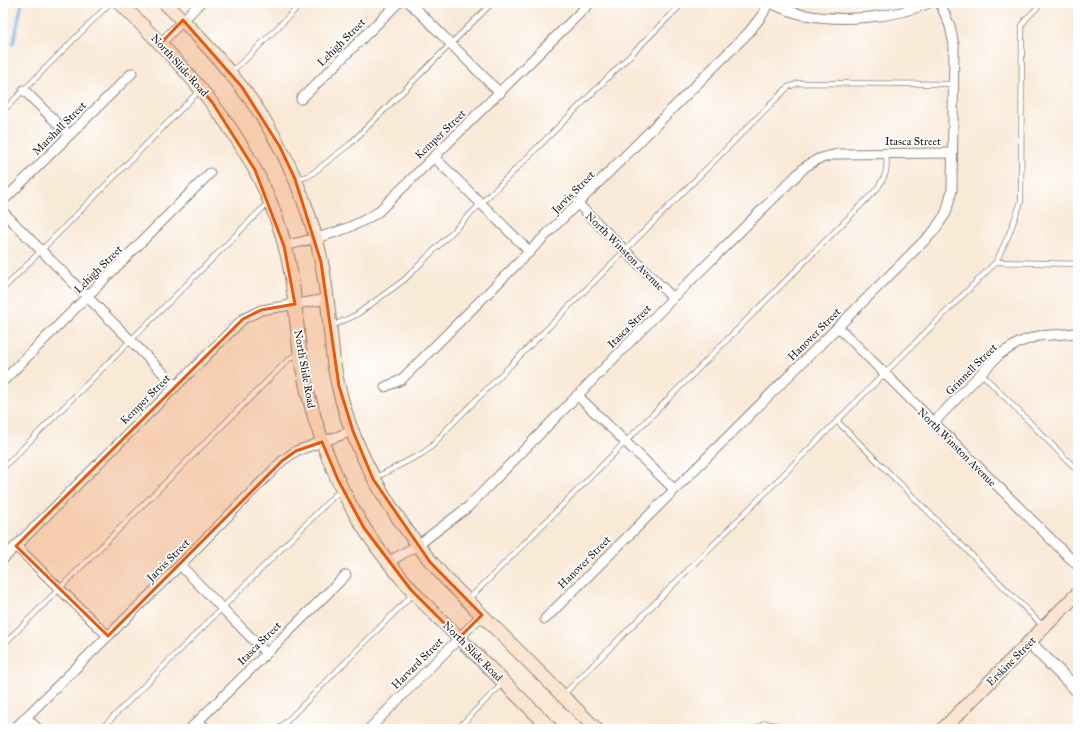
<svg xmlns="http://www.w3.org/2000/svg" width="1081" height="732" font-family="'IM FELL Great Primer',serif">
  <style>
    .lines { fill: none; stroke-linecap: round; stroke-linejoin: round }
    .stream { stroke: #75b1e7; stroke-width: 3 }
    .service-casing { stroke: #8a827a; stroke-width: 6 }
    .minor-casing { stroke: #8a827a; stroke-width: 11 }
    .tertiary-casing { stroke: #8a827a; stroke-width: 14 }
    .secondary-casing { stroke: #8a827a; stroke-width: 15 }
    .service { stroke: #fff; stroke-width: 4.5 }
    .minor { stroke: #fff; stroke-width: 9 }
    .tertiary { stroke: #fff; stroke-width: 12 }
    .secondary { stroke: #fce5d0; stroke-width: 13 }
    .marked { fill: #e8590c; fill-opacity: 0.2; stroke: #e8590c; stroke-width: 3; stroke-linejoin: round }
    .labels { text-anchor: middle; stroke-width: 3.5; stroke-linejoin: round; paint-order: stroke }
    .street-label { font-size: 11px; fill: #1c1c1c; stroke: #fff }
  </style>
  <rect width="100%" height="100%" fill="#fff"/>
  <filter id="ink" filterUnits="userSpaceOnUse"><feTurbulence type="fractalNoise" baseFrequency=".025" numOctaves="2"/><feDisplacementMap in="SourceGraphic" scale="8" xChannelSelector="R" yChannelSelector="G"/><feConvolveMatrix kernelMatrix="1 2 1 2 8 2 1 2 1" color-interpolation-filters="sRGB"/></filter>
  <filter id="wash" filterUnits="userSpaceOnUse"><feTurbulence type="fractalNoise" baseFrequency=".012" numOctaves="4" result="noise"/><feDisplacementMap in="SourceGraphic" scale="16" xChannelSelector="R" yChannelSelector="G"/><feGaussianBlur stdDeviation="0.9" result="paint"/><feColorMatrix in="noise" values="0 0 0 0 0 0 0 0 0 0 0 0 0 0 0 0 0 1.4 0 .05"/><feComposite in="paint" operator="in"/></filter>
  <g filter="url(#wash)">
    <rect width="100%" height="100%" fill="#f9e9d7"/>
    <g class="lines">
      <path class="stream" d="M13,44L22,3"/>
    </g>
  </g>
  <g filter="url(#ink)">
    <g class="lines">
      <defs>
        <g id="service">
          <path d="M230,72L245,60L302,3"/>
          <path d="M3,111L110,3"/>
          <path d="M297,179L309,176L350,144L492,3"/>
          <path d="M996,262L1078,264"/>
          <path d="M3,289L200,90"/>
          <path d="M332,326L356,315L404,280L683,3"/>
          <path d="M981,373L1078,471"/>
          <path d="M837,421L1044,627"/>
          <path d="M3,468L269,202"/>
          <path d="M375,478L423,453L432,446L447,429L788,87L799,83L954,84"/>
          <path d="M468,600L877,189C886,175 888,171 886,154"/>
          <path d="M3,645L290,358L299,354"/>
          <path d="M564,694L996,262L1009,234L1021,202L1022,25L1026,19L1042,3"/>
          <path d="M101,729L335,495L341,492"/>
          <path d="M279,729L413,594"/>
          <path d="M457,729L503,683"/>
          <path d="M755,729L765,723L780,726L783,729"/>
        </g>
        <g id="minor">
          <path d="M410,3L500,93"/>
          <path d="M770,3C781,8 793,13 805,15C842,22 894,18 929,3"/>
          <path d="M161,43L200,3"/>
          <path d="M24,90L69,135"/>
          <path d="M301,99L398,3"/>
          <path d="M434,157L530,252"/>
          <path d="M3,201L132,73"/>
          <path d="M578,204L673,298"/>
          <path d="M3,212L176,386"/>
          <path d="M284,246C317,238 350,231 378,212L590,3"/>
          <path d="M838,327L1078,566"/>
          <path d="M3,381L210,173"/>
          <path d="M385,387L401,380L749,32L763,14L768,3"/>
          <path d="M577,395L674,489"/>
          <path d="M933,423L1000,354L1020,342L1038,336L1078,333"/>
          <path d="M16,546L108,636"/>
          <path d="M3,559L243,319L261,310L327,299"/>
          <path d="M388,562L418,545L468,507L673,298L805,167L818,159L837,154L952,153"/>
          <path d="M180,565L266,653"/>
          <path d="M545,619L934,231L946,213L952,190L954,45L950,26L940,3"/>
          <path d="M26,717L38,729"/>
          <path d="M198,721L206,729"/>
          <path d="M14,729L180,565L282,461L296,451L353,431"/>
          <path d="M190,729L346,575"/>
          <path d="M369,729L482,615"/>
        </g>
        <path id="tertiary" d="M1029,642L1078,691"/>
        <g id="secondary">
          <path d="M120,3C195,76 264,152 288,258C296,294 296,330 302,366C309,405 321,442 337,478C355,519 382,557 412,590C427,608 445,623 461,640C491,669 521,699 551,729"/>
          <path d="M165,3C188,25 210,48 230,73C264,113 291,163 308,213C318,241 324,270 327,299C330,321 331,343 334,365C347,445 392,518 445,578L596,729"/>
          <path d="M943,729L1078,593"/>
        </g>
      </defs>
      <use href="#service" class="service-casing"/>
      <use href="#minor" class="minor-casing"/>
      <use href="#tertiary" class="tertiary-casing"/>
      <use href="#secondary" class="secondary-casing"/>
      <use href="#service" class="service"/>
      <use href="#minor" class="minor"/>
      <use href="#tertiary" class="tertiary"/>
      <use href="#secondary" class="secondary"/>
    </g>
  </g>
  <path class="marked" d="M183,20L242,87L280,147L295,179L321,262L339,386L353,431L373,479L430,562L482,615L459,638L411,590L364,528L338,480L322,442L296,451L282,461L108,636L16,546L243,319L261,310L295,304L284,246L255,170L212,102L161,43Z"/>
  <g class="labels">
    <g class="street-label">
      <text transform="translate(341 42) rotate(-45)" y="4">Lehigh Street</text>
      <text transform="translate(180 65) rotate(48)" y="4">North Slide Road</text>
      <text transform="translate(59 128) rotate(-45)" y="4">Marshall Street</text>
      <text transform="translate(440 134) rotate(-44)" y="4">Kemper Street</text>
      <text x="913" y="145">Itasca Street</text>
      <text transform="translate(573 192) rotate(-45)" y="4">Jarvis Street</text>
      <text transform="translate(625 251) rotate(45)" y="4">North Winston Avenue</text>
      <text transform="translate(98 269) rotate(-45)" y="4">Lehigh Street</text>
      <text transform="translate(629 326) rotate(-45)" y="4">Itasca Street</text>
      <text transform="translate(814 334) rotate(-45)" y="4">Hanover Street</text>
      <text transform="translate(305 369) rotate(80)" y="4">North Slide Road</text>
      <text transform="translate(971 369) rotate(-45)" y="4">Grinnell Street</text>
      <text transform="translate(145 399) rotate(-45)" y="4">Kemper Street</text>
      <text transform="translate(957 447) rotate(45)" y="4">North Winston Avenue</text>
      <text transform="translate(168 560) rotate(-45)" y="4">Jarvis Street</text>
      <text transform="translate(584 562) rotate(-45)" y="4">Hanover Street</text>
      <text transform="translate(259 643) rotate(-45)" y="4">Itasca Street</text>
      <text transform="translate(473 651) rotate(45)" y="4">North Slide Road</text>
      <text transform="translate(1011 661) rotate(-45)" y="4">Erskine Street</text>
      <text transform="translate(417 663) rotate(-45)" y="4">Harvard Street</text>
    </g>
  </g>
  <rect width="1081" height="732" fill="none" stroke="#fff" stroke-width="16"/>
</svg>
